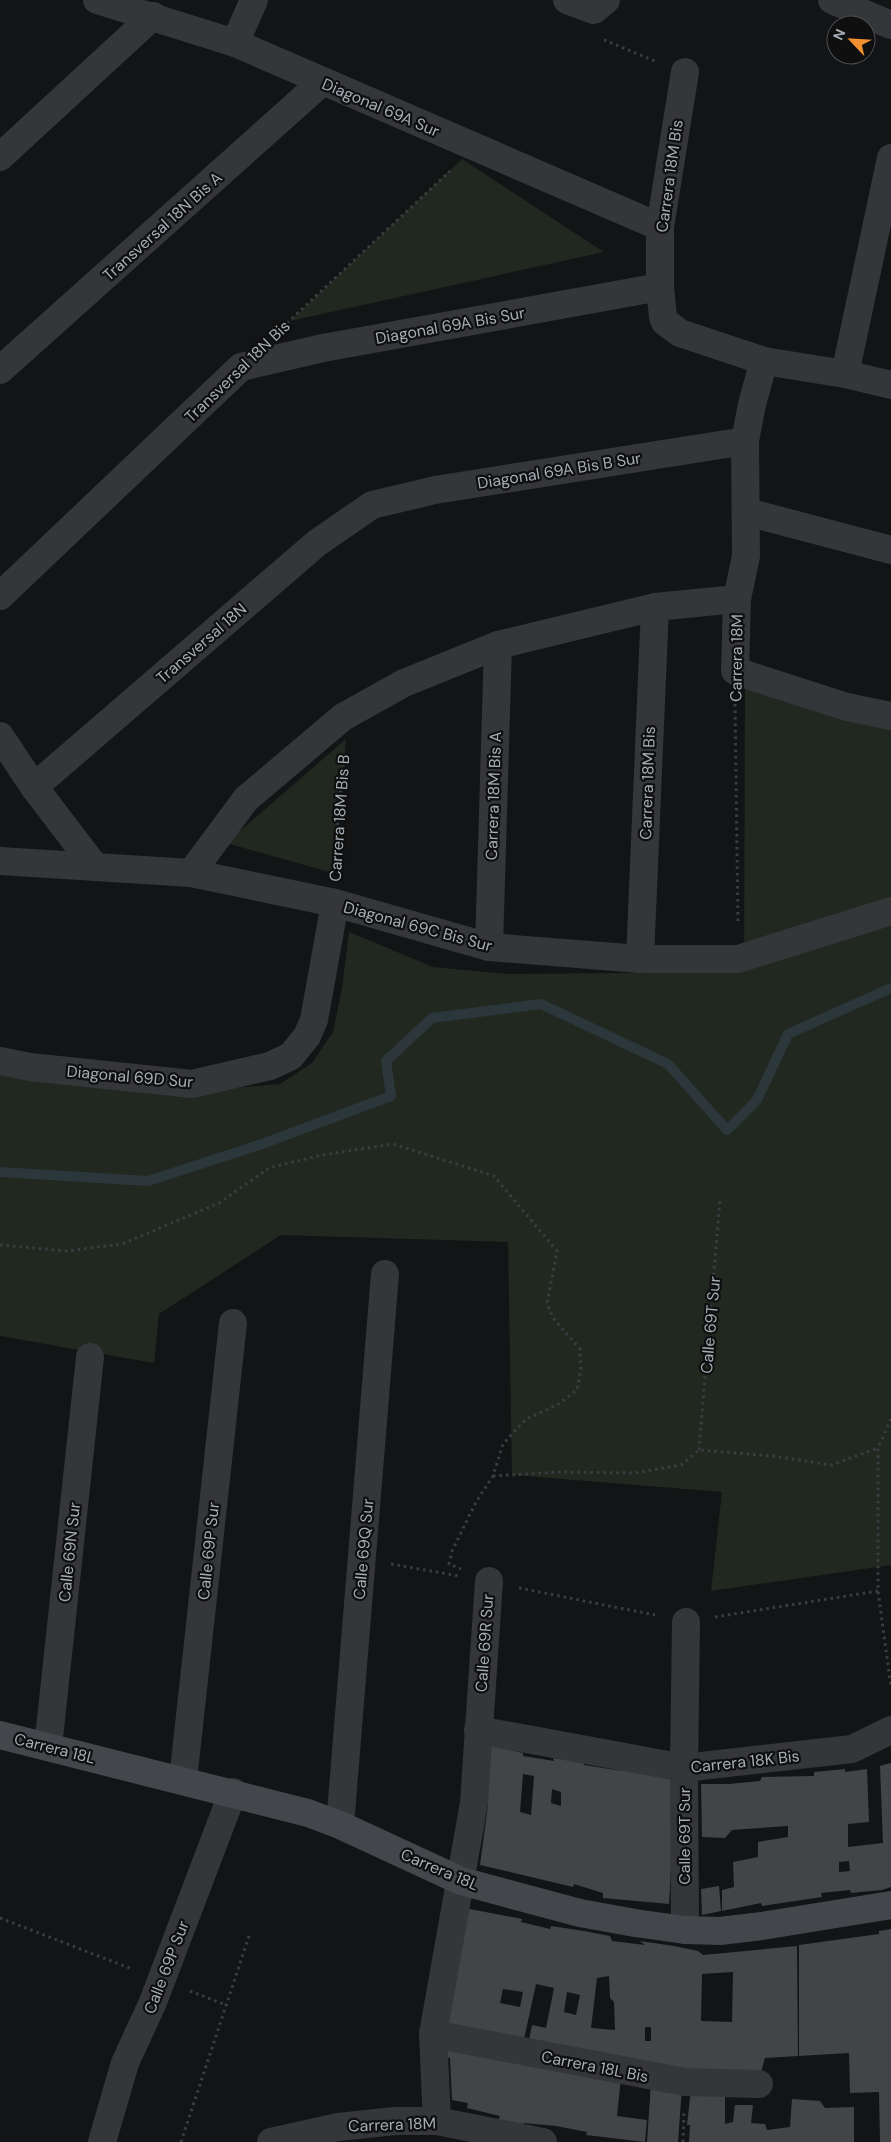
<svg xmlns="http://www.w3.org/2000/svg" width="891" height="2142" font-family="'DM Sans',sans-serif">
  <style>
    .green { fill: #202820 }
    .lines { fill: none; stroke-linecap: round; stroke-linejoin: round }
    .stream { stroke: #2c373b; stroke-width: 10 }
    .building { fill: #424448; fill-rule: evenodd }
    .path { stroke: #3b3d41; stroke-width: 3; stroke-dasharray: 2.5 4; stroke-linecap: butt }
    .street { stroke: #35363a; stroke-width: 28 }
    .secondary { stroke: #43464a; stroke-width: 28 }
    .labels { text-anchor: middle; stroke-width: 4.5; stroke-linejoin: round; paint-order: stroke }
    .street-label { font-size: 16px; fill: #a5adb5; stroke: #0f0f10 }
  </style>
  <rect width="100%" height="100%" fill="#131415"/>
  <g class="green">
    <path d="M462,159L604,252L290,321Z"/>
    <path d="M745,686L891,729V1565L711,1591L722,1492L512,1475L508,1242L281,1235L159,1314L154,1363L0,1336V1070L187,1092L280,1084L312,1063L333,1032L342,988L349,932L433,967L507,974L744,972Z"/>
    <path d="M346,739L333,873L226,843Z"/>
  </g>
  <g class="lines">
    <path class="stream" d="M0,1172L148,1181L262,1144L391,1096L386,1061L432,1018L541,1004L668,1064L727,1130L757,1100L788,1034L891,988"/>
  </g>
  <g class="building">
    <path d="M488,1745L523,1753V1756L554,1761L553,1758L584,1762V1765L616,1770L676,1776L669,1904L603,1898V1893L574,1884L573,1887L480,1865L488,1805ZM523,1774L534,1776L531,1815L520,1812ZM552,1789L561,1792V1806L551,1803Z"/>
    <path d="M891,1763V1887L882,1890L851,1893L850,1890L821,1893L822,1897L762,1906L761,1903L722,1911V1890L734,1887L733,1862L758,1857V1842L788,1837V1826L732,1830L725,1838L702,1837L701,1784H729L760,1781L762,1777L814,1776V1772L845,1769V1772L867,1769L869,1822L848,1824V1847L883,1843L880,1766ZM849,1861L850,1871L839,1872V1862Z"/>
    <path d="M719,1886L721,1911L702,1915L701,1889Z"/>
    <path d="M465,1908L522,1919L521,1922L550,1929L551,1926L584,1931L610,1936L612,1941L645,1945L640,1941L674,1946L698,1951L703,1955L797,1946L798,2056L765,2058L761,2072L731,2076L528,2045L532,2025L546,2028L554,1988L536,1984L523,2044L439,2030ZM733,1972L732,2022L701,2021L702,1974ZM609,1976L610,1998L614,2002L615,2030L591,2028L597,1978ZM503,1989L523,1992L520,2007L500,2003ZM567,1992L580,1995L576,2015L564,2012ZM645,2027H651V2041H645Z"/>
    <path d="M891,1929V2142H880L879,2092L850,2093L849,2053L799,2056V1945L879,1934V1931Z"/>
    <path d="M438,2042L621,2077L617,2116L647,2120L645,2142L586,2135L587,2132L556,2126L524,2123V2126L498,2120L500,2116L467,2108L468,2103L452,2100L450,2058L438,2056Z"/>
    <path d="M651,2082L682,2087L678,2142H647Z"/>
    <path d="M691,2089L725,2092V2124L733,2122L735,2105H753L751,2123L765,2124L767,2130L790,2127L792,2099L820,2101L825,2108L854,2107V2142H689L690,2125H687Z"/>
  </g>
  <g class="lines">
    <g class="path">
      <path d="M604,40L655,61"/>
      <path d="M287,323L450,171"/>
      <path d="M735,704L738,925"/>
      <path d="M333,870L344,757"/>
      <path d="M0,1245L67,1251L122,1244L219,1203L269,1168L322,1155L393,1144L494,1176L557,1251L547,1304L553,1318L580,1349L581,1369L577,1390L557,1405L526,1419L503,1444L493,1476L476,1502L452,1551L449,1564L461,1569"/>
      <path d="M891,1419L878,1448V1591L891,1687"/>
      <path d="M699,1450L720,1199"/>
      <path d="M493,1476L560,1472L635,1473L681,1465L699,1450L773,1456L831,1465L878,1448"/>
      <path d="M391,1564L459,1576"/>
      <path d="M519,1588L655,1615"/>
      <path d="M715,1617L878,1591"/>
      <path d="M0,1918L132,1969"/>
      <path d="M190,1991L226,2005"/>
      <path d="M181,2142L250,1933"/>
      <path d="M683,2142L684,2113"/>
    </g>
    <g class="street">
      <path d="M97,0L235,43L660,227"/>
      <path d="M567,0L594,10L606,0"/>
      <path d="M832,0L891,25"/>
      <path d="M235,43L254,0"/>
      <path d="M685,72L660,227V287L663,317L665,322L680,333L764,361L845,374L891,385"/>
      <path d="M0,157L153,16"/>
      <path d="M764,361L752,404L745,441L746,556L737,599L735,671L847,707L891,716"/>
      <path d="M0,370L323,81"/>
      <path d="M845,374L891,158"/>
      <path d="M747,512L891,550"/>
      <path d="M0,596L241,367L323,348L660,287"/>
      <path d="M0,736L34,787L95,867"/>
      <path d="M34,787L317,543L372,505L435,490L745,441"/>
      <path d="M0,861L191,873L335,903L489,947L640,959H738L891,911"/>
      <path d="M191,873L246,799L343,717L404,683L498,645L655,607L737,599"/>
      <path d="M489,947L498,645"/>
      <path d="M640,959L655,607"/>
      <path d="M0,1061L30,1067L192,1084L270,1066L291,1056L307,1036L314,1020L335,903"/>
      <path d="M478,1730L684,1768L852,1749L891,1730"/>
      <path d="M48,1747L90,1357"/>
      <path d="M183,1780L233,1323"/>
      <path d="M340,1825L385,1274"/>
      <path d="M685,1930L684,1768L686,1622"/>
      <path d="M433,2034L685,2082L759,2084"/>
      <path d="M437,2121L433,2034L474,1803L489,1581"/>
      <path d="M102,2142L125,2063L153,2002L233,1792"/>
      <path d="M271,2142L338,2127L395,2121H437L543,2142"/>
    </g>
    <path class="secondary" d="M0,1735L308,1813L340,1825L461,1881L580,1913L635,1923L685,1930L720,1931L762,1926L891,1905"/>
  </g>
  <g class="labels">
    <g class="street-label">
      <text transform="translate(381 107) rotate(23)" y="6">Diagonal 69A Sur</text>
      <text transform="translate(669 176) rotate(-82)" y="6">Carrera 18M Bis</text>
      <text transform="translate(162 226) rotate(-42)" y="6">Transversal 18N Bis A</text>
      <text transform="translate(450 325) rotate(-10)" y="6">Diagonal 69A Bis Sur</text>
      <text transform="translate(237 371) rotate(-44)" y="6">Transversal 18N Bis</text>
      <text transform="translate(559 470) rotate(-9)" y="6">Diagonal 69A Bis B Sur</text>
      <text transform="translate(201 643) rotate(-41)" y="6">Transversal 18N</text>
      <text transform="translate(736 658) rotate(-89)" y="6">Carrera 18M</text>
      <text transform="translate(647 783) rotate(-88)" y="6">Carrera 18M Bis</text>
      <text transform="translate(493 796) rotate(-88)" y="6">Carrera 18M Bis A</text>
      <text transform="translate(339 818) rotate(-86)" y="6">Carrera 18M Bis B</text>
      <text transform="translate(418 926) rotate(15)" y="6">Diagonal 69C Bis Sur</text>
      <text transform="translate(130 1076) rotate(5)" y="6">Diagonal 69D Sur</text>
      <text transform="translate(710 1325) rotate(-85)" y="6">Calle 69T Sur</text>
      <text transform="translate(363 1549) rotate(-85)" y="6">Calle 69Q Sur</text>
      <text transform="translate(208 1551) rotate(-84)" y="6">Calle 69P Sur</text>
      <text transform="translate(69 1552) rotate(-84)" y="6">Calle 69N Sur</text>
      <text transform="translate(484 1643) rotate(-86)" y="6">Calle 69R Sur</text>
      <text transform="translate(55 1748) rotate(14)" y="6">Carrera 18L</text>
      <text transform="translate(745 1761) rotate(-6)" y="6">Carrera 18K Bis</text>
      <text transform="translate(684 1836) rotate(-90)" y="6">Calle 69T Sur</text>
      <text transform="translate(440 1869) rotate(23)" y="6">Carrera 18L</text>
      <text transform="translate(166 1967) rotate(-69)" y="6">Calle 69P Sur</text>
      <text transform="translate(595 2066) rotate(11)" y="6">Carrera 18L Bis</text>
      <text transform="translate(392 2124) rotate(-2)" y="6">Carrera 18M</text>
    </g>
  </g>
  <g transform="translate(851 40) rotate(295)"><circle r="24" fill="#0f0f10" stroke="#4b4e52"/>
  <path d="M0-4L9 19L0 12L-9 19Z" fill="#f09031"/>
  <text y="-8" font-size="14" font-weight="bold" text-anchor="middle" fill="#a5adb5">N</text>
  </g>
</svg>
